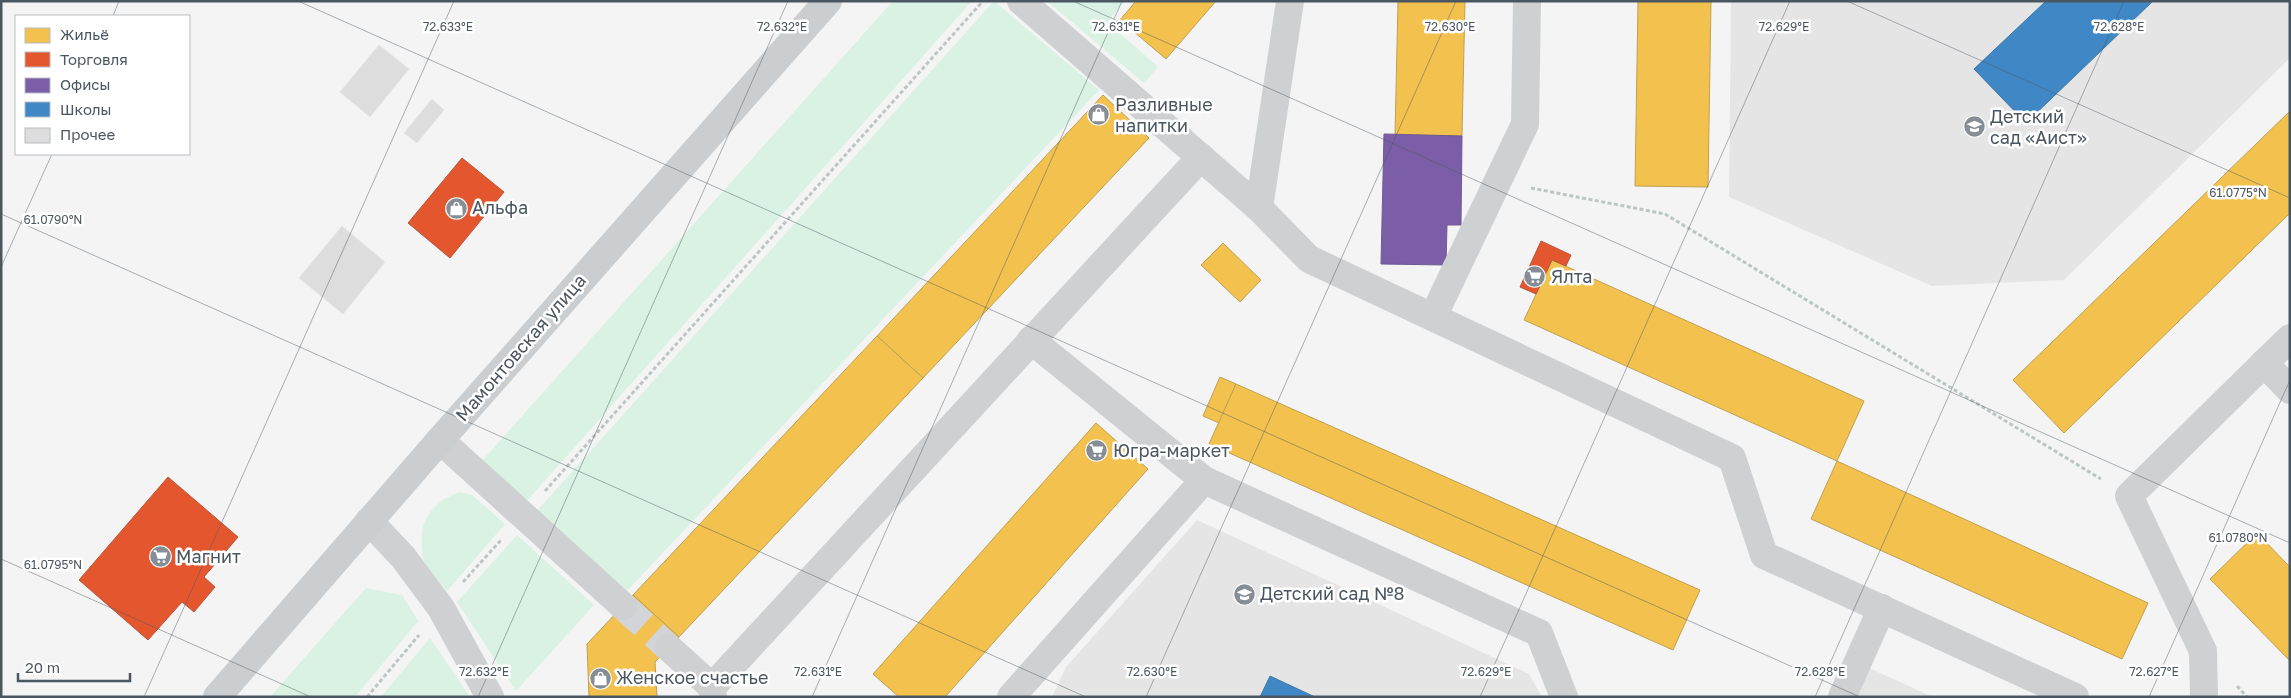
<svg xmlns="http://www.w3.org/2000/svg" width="2291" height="698" font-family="'Golos Text',sans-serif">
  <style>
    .education { fill: #e6e5e6 }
    .green { fill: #d9f2e3 }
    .homes { fill: #f2c14e; stroke: #c0a154 }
    .shops { fill: #e4572e; stroke: #b6573d }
    .offices { fill: #7b5ea7; stroke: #6c5c92 }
    .schools { fill: #3f88c5; stroke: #4279a7 }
    .building { fill: #ddddde; stroke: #e5e6e7 }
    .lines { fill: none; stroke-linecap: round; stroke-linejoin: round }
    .minor-tunnel { stroke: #d2d4d7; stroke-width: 28; stroke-dasharray: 28 14; stroke-linecap: butt }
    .path { stroke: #bcc7c4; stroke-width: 3; stroke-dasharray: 4 2.5; stroke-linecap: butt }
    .minor { stroke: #ced0d2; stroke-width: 28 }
    .major { stroke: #caced1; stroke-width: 28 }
    .ticks { fill: none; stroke: #4a5661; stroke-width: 1; stroke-opacity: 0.45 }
    .labels { text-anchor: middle; stroke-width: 5; stroke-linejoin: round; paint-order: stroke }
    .poi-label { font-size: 18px; fill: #4a5661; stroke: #fff; text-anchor: start }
    .street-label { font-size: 18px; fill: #4a5661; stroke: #fff }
    .ticks-label { font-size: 12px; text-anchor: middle; fill: #4a5661; stroke: #fff; stroke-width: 5; stroke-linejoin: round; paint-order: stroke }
  </style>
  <rect width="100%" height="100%" fill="#f4f4f4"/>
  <g class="education">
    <path d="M1731,1H2290V58L2064,280L1932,286L1729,197Z"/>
    <path d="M1197,520L1529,674L1542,697H1052L1066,667Z"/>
    <path d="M1869,668L1933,697H1856Z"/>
  </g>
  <g class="green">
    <path d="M893,1H972L524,504L480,463Z"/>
    <path d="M994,1L1099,90L624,594L535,513Z"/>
    <path d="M1047,1H1125L1107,22L1158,67L1144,83Z"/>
    <path d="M460,492L472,495L505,524L447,591C440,581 427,570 423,559C422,556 422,551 422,547C419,519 434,501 460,492Z"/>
    <path d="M517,535L594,605L516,691L457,602Z"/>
    <path d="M366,588L402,595L418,621L355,697H270Z"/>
    <path d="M430,638L470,697H381Z"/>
  </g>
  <g class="homes">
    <path d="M1136,1H1216L1166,59L1120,20Z"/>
    <path d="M1398,1H1465L1462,136L1395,135Z"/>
    <path d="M1638,1H1711L1708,187L1635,186Z"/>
    <path d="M1103,95L1149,138L923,378L877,336Z"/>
    <path d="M2290,111V213L2064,433L2013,380Z"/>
    <path d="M1223,243L1261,280L1240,302L1201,265Z"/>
    <path d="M1552,260L1864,401L1837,461L1524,320Z"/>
    <path d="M877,336L923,378L679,637L633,595Z"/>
    <path d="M1220,377L1236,384L1219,423L1203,416Z"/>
    <path d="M1236,384L1700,590L1673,650L1209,444Z"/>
    <path d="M1096,423L1148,469L945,697H899L873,674Z"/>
    <path d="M1837,461L2148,603L2122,659L1811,519Z"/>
    <path d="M2257,533L2290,567V661L2210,579Z"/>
    <path d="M633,595L679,637L655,662L657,697H589L587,644Z"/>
  </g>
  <g class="shops">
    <path d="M462,158L504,192L450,258L408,223Z"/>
    <path d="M1541,241L1571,255L1566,266L1552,260L1536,294L1520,287Z"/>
    <path d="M168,477L238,537L204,577L215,587L194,612L182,602L148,640L79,580Z"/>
  </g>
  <path class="offices" d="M1384,134L1462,136L1461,225H1447L1446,265L1381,264Z"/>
  <g class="schools">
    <path d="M2046,1H2153L2026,123L1974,69Z"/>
    <path d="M1270,676L1315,697H1260Z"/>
  </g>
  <g class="building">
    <path d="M379,45L409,69L370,117L340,92Z"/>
    <path d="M432,99L444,110L417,143L404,133Z"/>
    <path d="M342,226L385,262L343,314L299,278Z"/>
  </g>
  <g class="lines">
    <path class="minor-tunnel" d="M623,606L669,648"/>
    <g class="path">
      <path d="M1531,188L1665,214L2101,479"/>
      <path d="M545,491L983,1"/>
      <path d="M463,582L501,540"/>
      <path d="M2237,686L2247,697"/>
      <path d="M367,697L419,635"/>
    </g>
    <g class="minor">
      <path d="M1021,1L1259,208L1309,259L1732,458L1764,555L2075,697"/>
      <path d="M1259,208L1290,1"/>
      <path d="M1433,317L1525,124L1527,1"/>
      <path d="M1031,340L1204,480L1539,633L1564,697"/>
      <path d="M2264,363L2290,390"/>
      <path d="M440,440L623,606"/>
      <path d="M369,521L403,557L441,608L490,697"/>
      <path d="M669,648L712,687"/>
      <path d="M713,697L712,687L1201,157"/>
      <path d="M1011,697L1204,480"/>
      <path d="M1842,697L1882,608"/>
      <path d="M2204,697L2203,651L2129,496L2290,338"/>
    </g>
    <path class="major" d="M217,697L440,440L828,1"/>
  </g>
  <path class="ticks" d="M298,1L1860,697M1073,1L2290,543M1847,1L2290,198M113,16L119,1M1,214L1086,697M1,267L52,154M1,559L311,697M144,697L454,1M478,697L788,1M812,697L1122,1M1146,697L1456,1M1480,697L1790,1M1815,697L2124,1M2149,697L2290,380"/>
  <defs>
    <symbol id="shop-disc" viewBox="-11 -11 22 22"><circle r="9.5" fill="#868d94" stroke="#fff"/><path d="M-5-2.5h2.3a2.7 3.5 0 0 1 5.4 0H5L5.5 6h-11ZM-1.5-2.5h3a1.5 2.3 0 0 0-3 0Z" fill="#fff"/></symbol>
    <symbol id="school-disc" viewBox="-11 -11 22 22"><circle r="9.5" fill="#868d94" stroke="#fff"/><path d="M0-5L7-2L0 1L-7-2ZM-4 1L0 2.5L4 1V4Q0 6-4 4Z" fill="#fff"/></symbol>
    <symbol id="supermarket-disc" viewBox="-11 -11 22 22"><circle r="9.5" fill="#868d94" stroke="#fff"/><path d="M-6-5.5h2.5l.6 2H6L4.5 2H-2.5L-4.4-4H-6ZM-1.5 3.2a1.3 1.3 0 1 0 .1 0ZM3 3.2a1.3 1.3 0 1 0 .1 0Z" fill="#fff"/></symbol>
  </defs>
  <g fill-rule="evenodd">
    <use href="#shop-disc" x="1086" y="102" width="25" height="25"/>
    <use href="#school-disc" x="1962" y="114" width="25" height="25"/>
    <use href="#shop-disc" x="444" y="196" width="25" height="25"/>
    <use href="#supermarket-disc" x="1522" y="264" width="25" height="25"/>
    <use href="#supermarket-disc" x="1084" y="438" width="25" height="25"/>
    <use href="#supermarket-disc" x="148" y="544" width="25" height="25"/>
    <use href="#school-disc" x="1232" y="582" width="25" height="25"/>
    <use href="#shop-disc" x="588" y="666" width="25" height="25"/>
  </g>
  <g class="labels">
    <g class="poi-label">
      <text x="1115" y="111">Разливные<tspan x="1115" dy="21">напитки</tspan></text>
      <text x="1990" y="123">Детский<tspan x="1990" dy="21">сад «Аист»</tspan></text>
      <text x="472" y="214">Альфа</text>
      <text x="1551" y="283">Ялта</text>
      <text x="1113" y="457">Югра-маркет</text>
      <text x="176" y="563">Магнит</text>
      <text x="1260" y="600">Детский сад №8</text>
      <text x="616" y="684">Женское счастье</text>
    </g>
    <g class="street-label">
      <text transform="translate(521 348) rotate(-49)" y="6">Мамонтовская улица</text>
    </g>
  </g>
  <g class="ticks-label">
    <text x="448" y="31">72.633°E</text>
    <text x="782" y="31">72.632°E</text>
    <text x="1116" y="31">72.631°E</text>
    <text x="1784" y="31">72.629°E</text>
    <text x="2119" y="31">72.628°E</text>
    <text x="1450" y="31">72.630°E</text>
    <text x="2238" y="197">61.0775°N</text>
    <text x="53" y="224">61.0790°N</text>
    <text x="2238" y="542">61.0780°N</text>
    <text x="53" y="569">61.0795°N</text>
    <text x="484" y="676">72.632°E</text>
    <text x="818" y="676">72.631°E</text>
    <text x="1152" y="676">72.630°E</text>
    <text x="1486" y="676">72.629°E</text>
    <text x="1820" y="676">72.628°E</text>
    <text x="2154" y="676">72.627°E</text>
  </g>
  <rect width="2291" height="698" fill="none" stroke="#4a5661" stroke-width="5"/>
  <rect x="15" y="15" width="175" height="140" fill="#ffffff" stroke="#b7bbc0"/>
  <rect x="25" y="28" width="25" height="15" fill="#f2c14e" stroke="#b7bbc0"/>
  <text x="60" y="40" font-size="15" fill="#4a5661">Жильё</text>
  <rect x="25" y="52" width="25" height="15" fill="#e4572e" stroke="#b7bbc0"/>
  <text x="60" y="65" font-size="15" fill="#4a5661">Торговля</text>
  <rect x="25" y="78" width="25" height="15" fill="#7b5ea7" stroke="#b7bbc0"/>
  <text x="60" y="90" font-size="15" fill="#4a5661">Офисы</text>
  <rect x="25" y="102" width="25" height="15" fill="#3f88c5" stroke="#b7bbc0"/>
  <text x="60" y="115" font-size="15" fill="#4a5661">Школы</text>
  <rect x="25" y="128" width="25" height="15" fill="#ddddde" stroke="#b7bbc0"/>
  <text x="60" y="140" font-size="15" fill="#4a5661">Прочее</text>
  <path d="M18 673v8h112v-8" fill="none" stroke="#4a5661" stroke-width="2.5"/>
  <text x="25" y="673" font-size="15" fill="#4a5661" stroke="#ffffff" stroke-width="4" paint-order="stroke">20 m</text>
</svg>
